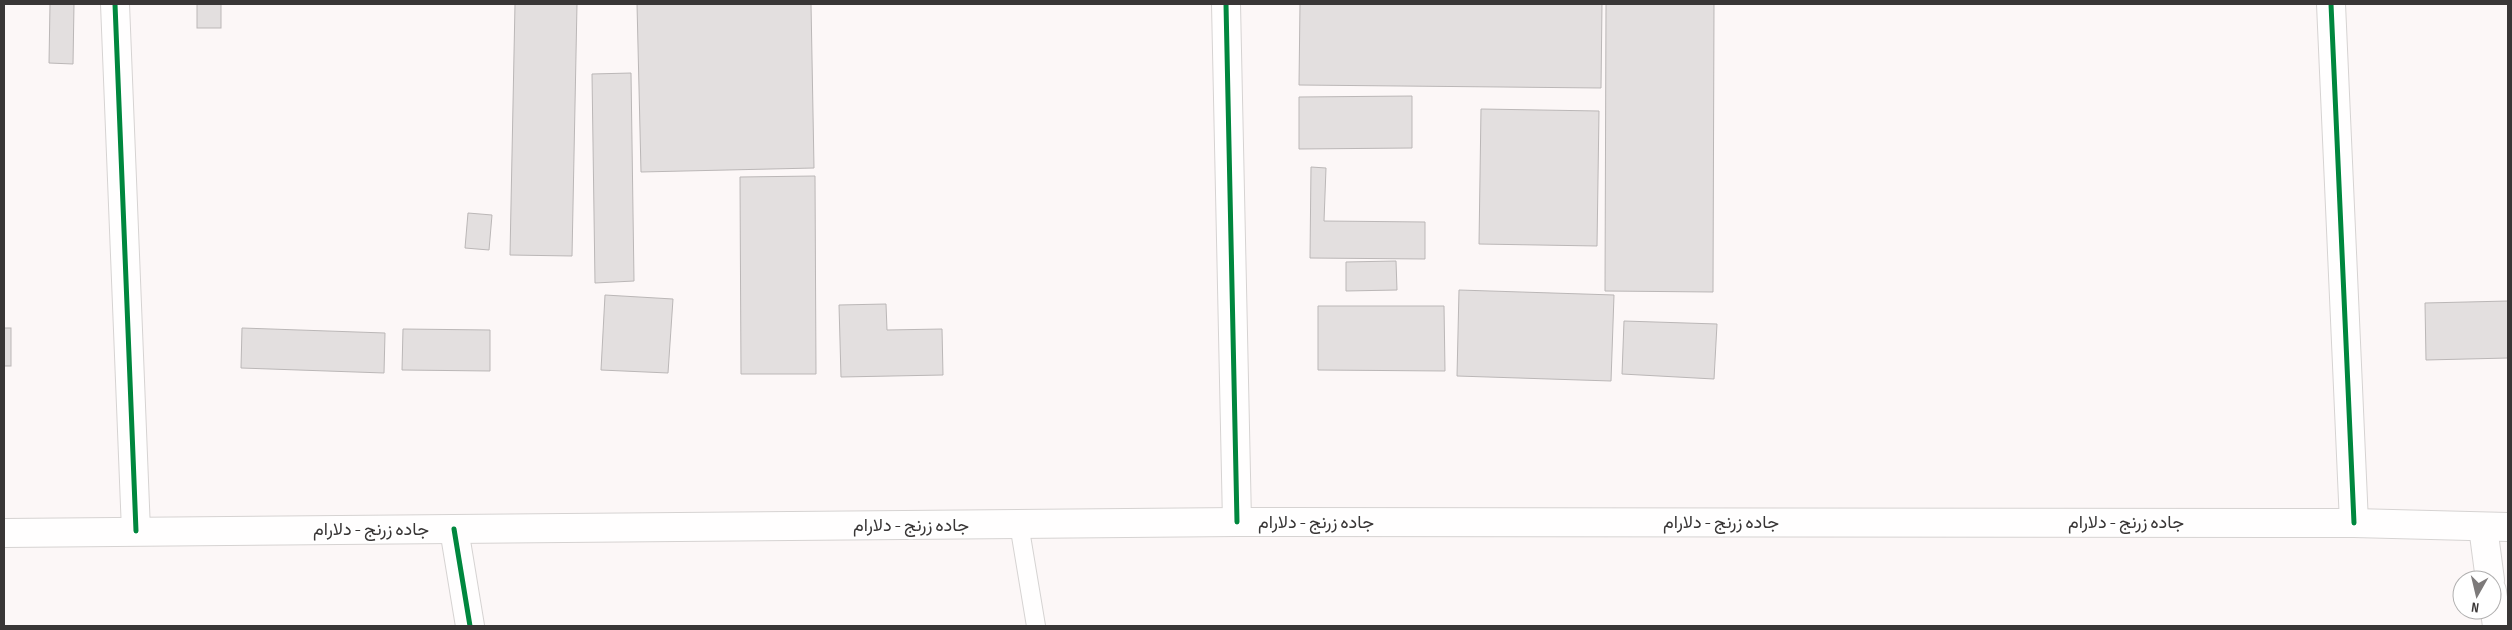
<svg xmlns="http://www.w3.org/2000/svg" width="2512" height="630" font-family="'Sofia Sans Condensed',Vazirmatn,sans-serif">
  <style>
    .building { fill: #e3dfdf; stroke: #bbb7b7 }
    .lines { fill: none; stroke-linecap: round; stroke-linejoin: round }
    .lane-casing { stroke: #d6d3d2; stroke-width: 20 }
    .street-casing { stroke: #d6d3d2; stroke-width: 30 }
    .highway-casing { stroke: #d6d3d2; stroke-width: 30 }
    .lane { stroke: #fffefe; stroke-width: 18 }
    .street { stroke: #fffefe; stroke-width: 28 }
    .highway { stroke: #fffefe; stroke-width: 28 }
    .cycleway-casing { stroke: #fff; stroke-width: 8 }
    .cycleway { stroke: #00873e; stroke-width: 5 }
    .labels { text-anchor: middle; stroke-width: 4.5; stroke-linejoin: round; paint-order: stroke }
    .street-label { font-size: 18px; fill: #393636; stroke: #fff }
  </style>
  <rect width="100%" height="100%" fill="#fcf7f7"/>
  <g class="building">
    <path d="M50,4H74L73,64L49,63Z"/>
    <rect x="197" y="4" width="24" height="24"/>
    <path d="M515,4H577L572,256L510,255Z"/>
    <path d="M637,4H811L814,168L641,172Z"/>
    <path d="M1300,4H1602L1601,88L1299,85Z"/>
    <path d="M1606,4H1714L1713,292L1605,291Z"/>
    <path d="M631,73L634,281L595,283L592,74Z"/>
    <path d="M1412,96V148L1299,149V97Z"/>
    <path d="M1481,109L1599,111L1597,246L1479,244Z"/>
    <path d="M1311,167L1326,168L1324,221L1425,222V259L1310,258Z"/>
    <path d="M815,176L816,374H741L740,177Z"/>
    <path d="M468,213L492,215L489,250L465,248Z"/>
    <path d="M1396,261L1397,290L1346,291V262Z"/>
    <path d="M1459,290L1614,295L1611,381L1457,376Z"/>
    <path d="M605,295L673,299L668,373L601,370Z"/>
    <path d="M2508,301V358L2426,360L2425,303Z"/>
    <path d="M886,304L887,330L942,329L943,375L841,377L839,305Z"/>
    <path d="M1318,306H1444L1445,371L1318,370Z"/>
    <path d="M1624,321L1717,324L1714,379L1622,374Z"/>
    <rect x="4" y="328" width="7" height="38"/>
    <path d="M242,328L385,333L384,373L241,368Z"/>
    <path d="M403,329L490,330V371L402,370Z"/>
  </g>
  <g class="lines">
    <defs>
      <path id="lane" d="M1019,524L1036,626"/>
      <g id="street">
        <path d="M115,4L136,531"/>
        <path d="M1226,4L1237,522"/>
        <path d="M2331,4L2354,523"/>
        <path d="M2483,527L2490,580"/>
        <path d="M454,529L470,626"/>
        <path d="M2492,591L2497,626"/>
      </g>
      <path id="highway" d="M4,533L1237,522L2354,523L2508,527"/>
    </defs>
    <use href="#lane" class="lane-casing"/>
    <use href="#street" class="street-casing"/>
    <use href="#highway" class="highway-casing"/>
    <use href="#lane" class="lane"/>
    <use href="#street" class="street"/>
    <use href="#highway" class="highway"/>
    <defs>
      <g id="cycleway">
        <path d="M115,4L136,531"/>
        <path d="M1226,4L1237,522"/>
        <path d="M2331,4L2354,523"/>
        <path d="M454,529L470,626"/>
      </g>
    </defs>
    <use href="#cycleway" class="cycleway-casing"/>
    <use href="#cycleway" class="cycleway"/>
  </g>
  <g class="labels">
    <g class="street-label">
      <text x="1316" y="528">جاده زرنج - دلارام</text>
      <text x="1721" y="528">جاده زرنج - دلارام</text>
      <text x="2126" y="528">جاده زرنج - دلارام</text>
      <text x="911" y="531">جاده زرنج - دلارام</text>
      <text x="371" y="535">جاده زرنج - دلارام</text>
    </g>
  </g>
  <rect width="2512" height="630" fill="none" stroke="#393636" stroke-width="10"/>
  <g transform="translate(2477 595) rotate(188)"><circle r="24" fill="#ffffff" stroke="#b0afaf"/>
  <path d="M0-4L9 19L0 12L-9 19Z" fill="#7d7a7a"/>
  <text y="-8" font-size="14" font-weight="bold" text-anchor="middle" fill="#393636">N</text>
  </g>
</svg>
